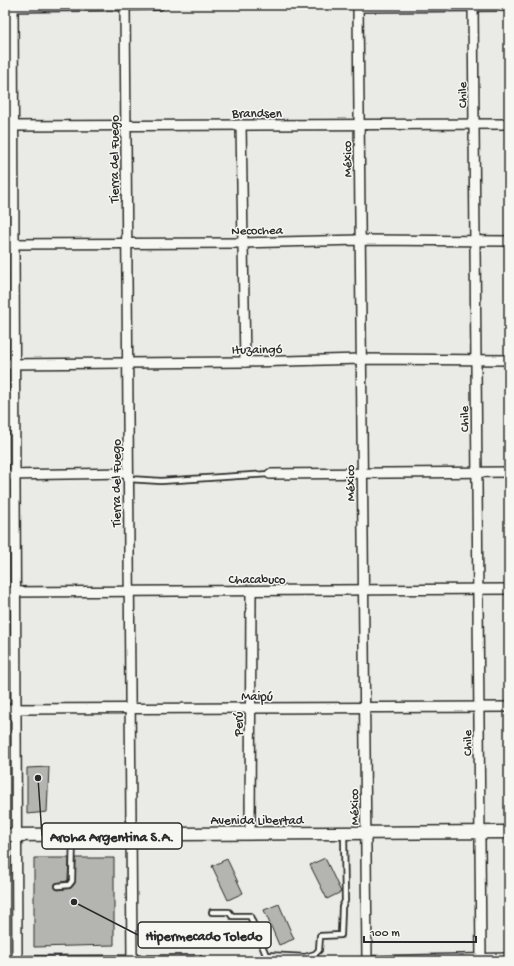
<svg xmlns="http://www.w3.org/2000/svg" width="514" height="966" font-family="'Gochi Hand',sans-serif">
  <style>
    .building { fill: #b4b4b1; stroke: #2b2b2b }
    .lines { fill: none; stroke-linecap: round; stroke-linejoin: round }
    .service-casing { stroke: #2b2b2b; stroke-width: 8 }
    .minor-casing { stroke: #2b2b2b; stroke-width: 12 }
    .secondary-casing { stroke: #2b2b2b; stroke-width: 15 }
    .service { stroke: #f6f6f2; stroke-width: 4.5 }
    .minor { stroke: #f6f6f2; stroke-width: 9 }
    .secondary { stroke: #f6f6f2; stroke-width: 12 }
    .labels { text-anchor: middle; stroke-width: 3; stroke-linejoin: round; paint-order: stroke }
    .street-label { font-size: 13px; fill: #2b2b2b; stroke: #f6f6f2 }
    .leader { fill: none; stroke: #2b2b2b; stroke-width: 1.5 }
    .callout-dot { fill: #2b2b2b; stroke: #f6f6f2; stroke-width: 1.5 }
    .callout { fill: #f6f6f2; stroke: #2b2b2b; stroke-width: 1.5 }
    .callout-label { font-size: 14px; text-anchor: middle; font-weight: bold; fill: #2b2b2b }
  </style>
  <rect width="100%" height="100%" fill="#eaeae6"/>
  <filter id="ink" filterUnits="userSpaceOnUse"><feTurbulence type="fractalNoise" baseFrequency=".025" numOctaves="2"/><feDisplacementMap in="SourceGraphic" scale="8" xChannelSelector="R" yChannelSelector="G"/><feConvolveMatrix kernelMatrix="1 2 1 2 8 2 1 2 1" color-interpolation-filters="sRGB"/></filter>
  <g filter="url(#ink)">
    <g class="building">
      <path d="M49,767L47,812L27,814V768Z"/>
      <path d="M34,858H69L68,880L67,881L56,883L55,888L58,890L71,888L75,883L76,858H114V945L34,947Z"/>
      <path d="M325,858L341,892L327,899L310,865Z"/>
      <path d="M227,859L243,893L228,900L212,866Z"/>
      <path d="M279,904L294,939L279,945L264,910Z"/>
    </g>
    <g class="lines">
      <defs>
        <g id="service">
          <path d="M128,479L161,481L270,474"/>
          <path d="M58,886L69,885L72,881L73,835"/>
          <path d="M212,912H229L232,916H250L266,955L305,957L315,954L319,950L320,936L341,935L342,907L345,901L344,834"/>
        </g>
        <g id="minor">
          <path d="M13,5L17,961"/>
          <path d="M125,5L132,961"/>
          <path d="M358,5L367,961"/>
          <path d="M473,5L481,961"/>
          <path d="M5,7L159,5"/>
          <path d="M358,7L509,6"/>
          <path d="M241,125L245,362"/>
          <path d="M5,126L509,124"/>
          <path d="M5,244L243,243L360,240L509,241"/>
          <path d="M5,364L245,362L361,359L509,360"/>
          <path d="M270,474L509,472"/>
          <path d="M5,475L128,473"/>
          <path d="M5,592L509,589"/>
          <path d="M5,709L509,707"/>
          <path d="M250,833L251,591"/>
          <path d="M21,961L198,960"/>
          <path d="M367,961L509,958"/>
        </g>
        <path id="secondary" d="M5,835L509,832"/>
      </defs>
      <use href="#service" class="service-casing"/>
      <use href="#minor" class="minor-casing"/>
      <use href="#secondary" class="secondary-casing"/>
      <use href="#service" class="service"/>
      <use href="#minor" class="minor"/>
      <use href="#secondary" class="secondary"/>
    </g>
  </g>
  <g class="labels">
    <g class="street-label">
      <text transform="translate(461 95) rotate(-91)" y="5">Chile</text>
      <text x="257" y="117">Brandsen</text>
      <text transform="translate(113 159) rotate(-90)" y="5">Tierra del Fuego</text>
      <text transform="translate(346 159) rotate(-91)" y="5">México</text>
      <text transform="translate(257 229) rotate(-1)" y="5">Necochea</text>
      <text transform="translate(257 348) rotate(-1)" y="5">Ituzaingó</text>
      <text transform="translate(463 419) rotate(-91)" y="5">Chile</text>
      <text transform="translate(115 483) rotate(-90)" y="5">Tierra del Fuego</text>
      <text transform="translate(349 483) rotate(-91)" y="5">México</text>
      <text x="257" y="583">Chacabuco</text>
      <text x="257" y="700">Maipú</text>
      <text transform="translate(237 724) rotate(-90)" y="5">Perú</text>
      <text transform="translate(466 743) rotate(-91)" y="5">Chile</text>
      <text transform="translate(353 807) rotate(-91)" y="5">México</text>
      <text x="257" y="824">Avenida Libertad</text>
    </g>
  </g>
  <path class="leader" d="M38 778L42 836M74 902L138 935"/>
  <g class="callout-dot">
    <circle cx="38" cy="778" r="4"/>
    <circle cx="74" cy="902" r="4"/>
  </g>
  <g class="callout">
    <rect x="42" y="823" width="140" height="26" rx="4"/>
    <rect x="138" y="922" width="133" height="26" rx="4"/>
  </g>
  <g class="callout-label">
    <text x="112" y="841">Aroha Argentina S.A.</text>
    <text x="204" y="940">Hipermecado Toledo</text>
  </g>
  <rect width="514" height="966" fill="none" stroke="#f6f6f2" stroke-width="20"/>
  <rect x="10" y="10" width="494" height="946" fill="none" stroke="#2b2b2b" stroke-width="1.5" filter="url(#ink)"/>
  <path d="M364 936v6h112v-6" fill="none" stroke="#2b2b2b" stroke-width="2"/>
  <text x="370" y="936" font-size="12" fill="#2b2b2b" stroke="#f6f6f2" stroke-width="3" paint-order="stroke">100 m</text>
</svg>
